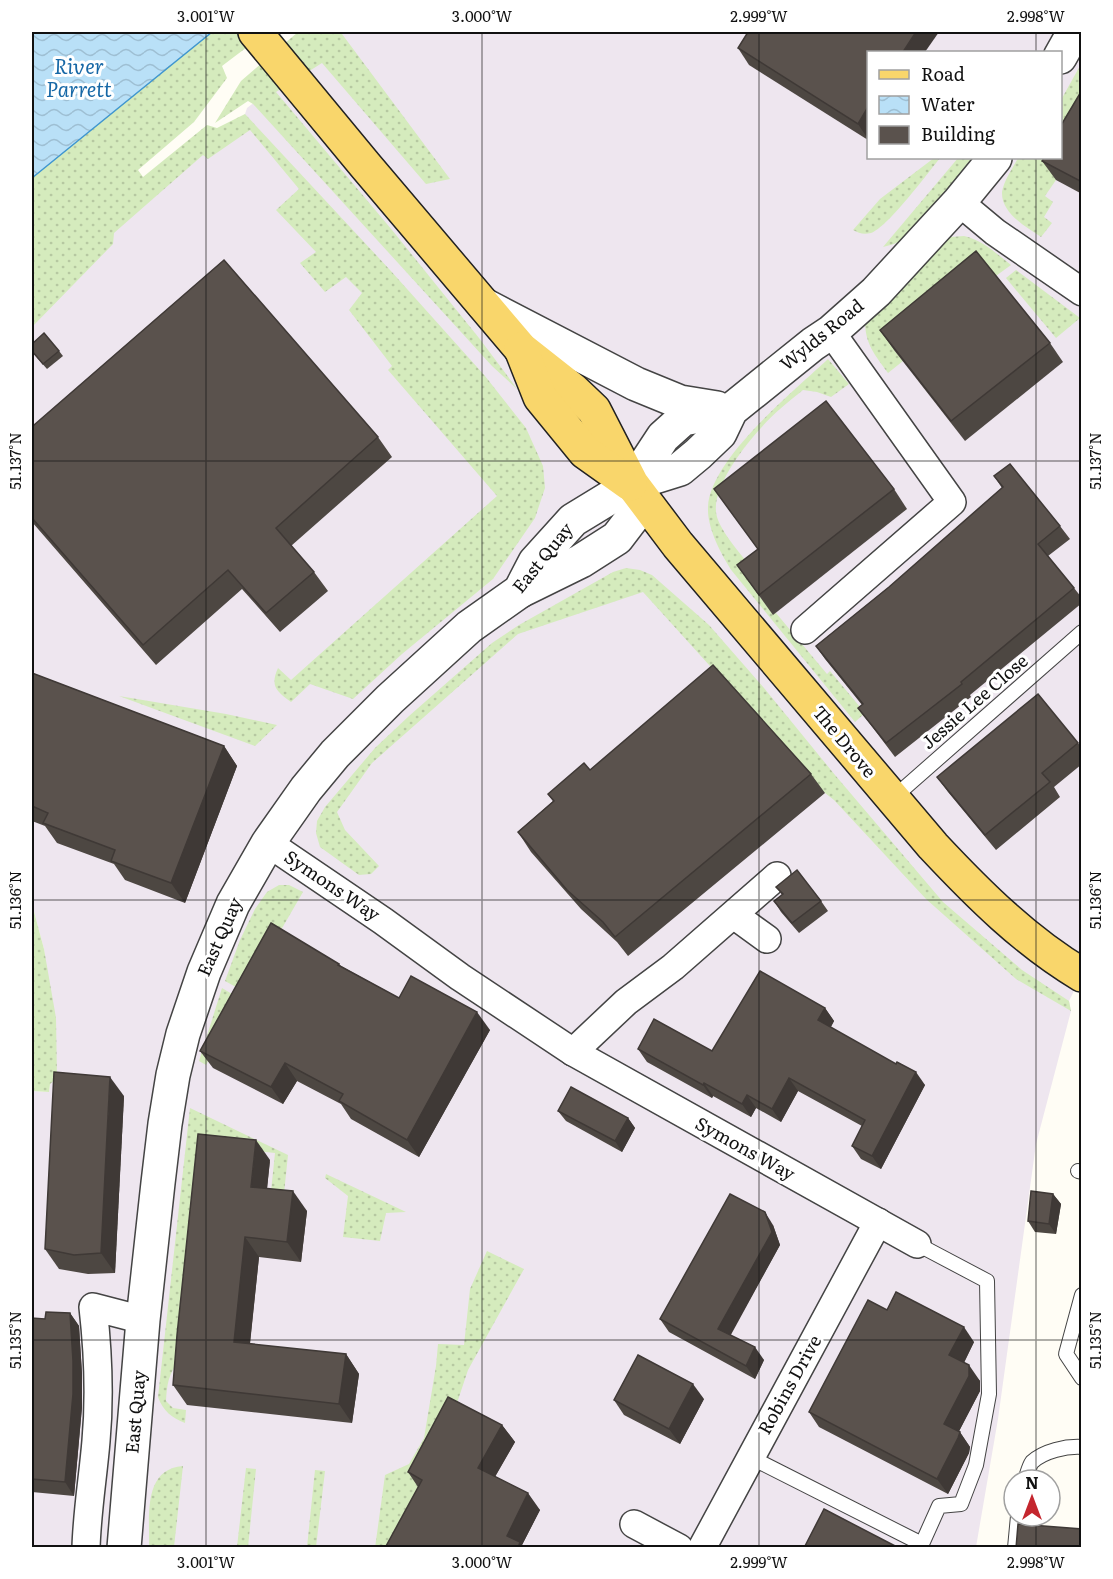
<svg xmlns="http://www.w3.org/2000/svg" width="1113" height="1579" font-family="Literata,serif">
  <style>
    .industrial { fill: #eee6ef; fill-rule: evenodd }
    .grass { fill: url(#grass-dots) }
    .water { fill: url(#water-waves); stroke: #3f96cf; stroke-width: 1.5 }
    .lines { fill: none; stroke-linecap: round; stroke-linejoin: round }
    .service-casing { stroke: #444; stroke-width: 16 }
    .minor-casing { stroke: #444; stroke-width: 30 }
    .tertiary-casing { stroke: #444; stroke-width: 36 }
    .primary-casing { stroke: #222; stroke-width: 36 }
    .service { stroke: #fff; stroke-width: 14 }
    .minor { stroke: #fff; stroke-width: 27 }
    .tertiary { stroke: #fff; stroke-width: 33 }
    .primary { stroke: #f9d66b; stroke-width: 33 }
    .wall { fill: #4d4742 }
    .shaded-wall { fill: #3f3936 }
    .building { fill: #5a524d; stroke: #3f3936; stroke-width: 1.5 }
    .ticks { fill: none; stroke: #111; stroke-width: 1.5; stroke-opacity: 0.45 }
    .labels { text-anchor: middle; stroke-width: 6; stroke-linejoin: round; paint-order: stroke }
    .street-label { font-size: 18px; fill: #111; stroke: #fff }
    .water-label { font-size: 20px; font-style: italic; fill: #1768a6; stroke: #fff }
    .neatline { fill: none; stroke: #111; stroke-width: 2 }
    .ticks-label { font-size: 15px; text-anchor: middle; fill: #111 }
  </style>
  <defs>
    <pattern id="grass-dots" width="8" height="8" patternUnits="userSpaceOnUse" patternTransform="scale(1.5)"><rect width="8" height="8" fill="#d5ebbd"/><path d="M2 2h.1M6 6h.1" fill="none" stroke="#b6c8a1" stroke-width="1.8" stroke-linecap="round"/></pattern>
    <pattern id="water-waves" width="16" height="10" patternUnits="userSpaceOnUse" patternTransform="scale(1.5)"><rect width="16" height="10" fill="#b9e0f7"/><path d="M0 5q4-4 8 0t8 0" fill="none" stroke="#9ebfd3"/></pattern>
  </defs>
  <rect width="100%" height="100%" fill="#fffdf5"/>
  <path class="industrial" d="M344,32H1081V977L1069,1001L1071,1011L1036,1144L998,1419L976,1547H32V1091L49,1092L50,1084L57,1078L44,949L32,904V303L245,114L247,108ZM868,52H1060V158H868Z"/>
  <g class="grass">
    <path d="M212,32H267L222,66L227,78L194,122L138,170L143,177L207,125L217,128L245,114L390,270L485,376L526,428L543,466L545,488L535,518L493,579L402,654L353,699L310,684L291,702C276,691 270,686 278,668L291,680L497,496L388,370L392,366L349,310L362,293L346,277L325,292L300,263L316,252L276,210L299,189L250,130L208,159L203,155L114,233L113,244L32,327V178Z"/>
    <path d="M298,32H344L342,34L450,179L426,184L322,63L276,92L392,230L479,338L518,390L492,366L253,104L248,101L215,123L241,81Z"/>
    <path d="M1081,64V134L1056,180L1045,196L1053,202L1044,217L1052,223L1041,237C1026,227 1001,213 1002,192C1004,180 1013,168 1018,158H1060L1061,100Z"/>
    <path d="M934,158H940C928,173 887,228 871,233C863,235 859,233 853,230L880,199Z"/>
    <path d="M958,158H975L948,191L906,238L894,244L883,247Z"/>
    <path d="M964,236C982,240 996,253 1011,265L894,350L903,361L888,373C875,355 865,344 865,321L942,243L951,237Z"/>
    <path d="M1016,270L1080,318L1056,338L1006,278Z"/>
    <path d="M828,359L849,384L831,397L817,392L803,390C788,402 773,414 761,428C744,446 709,491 717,517C723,536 747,561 760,578L751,585L773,614L776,613L827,674L830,671L865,713L855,722L732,571C721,554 707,528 708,507C710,459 793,392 828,359Z"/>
    <path d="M626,568L640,570L652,575L709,625L764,688L835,775L943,902L1022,970L1069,1001L1071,1011L1016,979L926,899L834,800L825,793L643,592L518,634L372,763L337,812L345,830L379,866L371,874L359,875L320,847L316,833L317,821L325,807L375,748L409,716L492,643L519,625L613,572Z"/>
    <path d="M119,696L226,714L277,725L255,746Z"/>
    <path d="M279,885H289L303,892L245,992L225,981L240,940L255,909L267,892Z"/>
    <path d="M32,904L44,949L56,1018L57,1078L50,1084L49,1092L32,1091Z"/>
    <path d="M222,988L242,1000L206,1065L199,1061Z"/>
    <path d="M190,1108L288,1155L283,1203L270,1201L275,1153L213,1146L180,1361C168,1373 167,1385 166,1401L173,1408L186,1410L185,1423C172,1418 163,1411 158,1397Z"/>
    <path d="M326,1174L406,1212L386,1213L380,1241L343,1237L348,1196L325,1178Z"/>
    <path d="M487,1251L524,1269L468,1370L456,1406L391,1547L375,1548L385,1475L409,1464L424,1438L436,1366L438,1344L464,1345L470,1289Z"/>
    <path d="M183,1466L174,1547H149C150,1518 142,1469 183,1466Z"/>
    <path d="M246,1468L256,1469L248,1547H237Z"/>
    <path d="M315,1470L325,1471L316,1547H307Z"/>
  </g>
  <path class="water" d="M32,32H212L32,178Z"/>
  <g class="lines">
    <defs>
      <g id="service">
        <path d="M892,799L1082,632"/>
        <path d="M1078,1171L1082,1172"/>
        <path d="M1082,1295L1066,1354L1082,1378"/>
        <path d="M750,1457L922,1544L939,1506L961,1504L976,1465L989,1394L987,1281L917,1244"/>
        <path d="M1025,1480C1027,1475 1029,1466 1032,1462C1044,1451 1066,1446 1082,1447"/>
        <path d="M1015,1548L1018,1516"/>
      </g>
      <g id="minor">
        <path d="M959,202L995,232L1082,292"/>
        <path d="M805,630L952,502L831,332"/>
        <path d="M268,843L383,921L460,977L573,1052L917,1244"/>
        <path d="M734,915L767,939"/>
        <path d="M573,1052L626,1002L673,967L777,876"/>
        <path d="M634,1524L679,1548"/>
        <path d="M86,1548C87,1512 93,1477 96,1441C100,1397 98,1351 93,1307L143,1320"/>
        <path d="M702,1548L878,1222"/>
      </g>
      <g id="tertiary">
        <path d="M1060,57L1074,32"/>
        <path d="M484,305L636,384L680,402L717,408"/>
        <path d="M520,591L581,561L617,538L633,517L632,484L663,437L683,419L731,410"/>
        <path d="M124,1548L143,1320L158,1183L165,1124L173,1075L183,1034L204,972L233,904L268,843L306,789L335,754L390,699L469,627L520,591L535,562L573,520L632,484L680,469L698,454L720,433L731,410L813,344L831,332L876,292L959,202L995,158"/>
      </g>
      <g id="primary">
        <path d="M255,32L365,165L521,349L573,390L594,410L632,484L678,545L933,846C978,894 1025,941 1082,975"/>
        <path d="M521,349L540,397L585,452L630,484"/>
      </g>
    </defs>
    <use href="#service" class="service-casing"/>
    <use href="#minor" class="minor-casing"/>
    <use href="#tertiary" class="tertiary-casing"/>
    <use href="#primary" class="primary-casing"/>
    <use href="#service" class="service"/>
    <use href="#minor" class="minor"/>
    <use href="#tertiary" class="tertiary"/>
    <use href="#primary" class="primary"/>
  </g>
  <g class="wall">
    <path d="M738,48L868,52V140L749,65Z"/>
    <path d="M1082,90V194L1056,180L1042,161Z"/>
    <path d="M880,330L1050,343L1063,362L965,441L894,350Z"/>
    <path d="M32,344L59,351L63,356L47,369L32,352Z"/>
    <path d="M32,423L34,425L378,437L392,457L291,546L314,572L328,591L280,632L242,589L156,665L32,522Z"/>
    <path d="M994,476L1060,526L1070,539L1048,556L1074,588L1082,598V603L970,695L971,697L895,757L858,708L862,705L825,659L816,646L889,587L1002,488Z"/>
    <path d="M894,489L907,509L773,615L737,565L758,549Z"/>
    <path d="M32,673L224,746L237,766L185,903L125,880L114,864L57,843L45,826L32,821Z"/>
    <path d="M1078,743L1082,748V764L1054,787L1060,797L996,850L948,792L937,777Z"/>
    <path d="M590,770L811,774L825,793L628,956L617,942L581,909L531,852L518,832L553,801L548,794Z"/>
    <path d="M776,887L821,901L828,911L799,933L781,912L774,901L782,895Z"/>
    <path d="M339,964L341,966L399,998L490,1030L419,1157L351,1119L341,1104L297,1081L283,1104L213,1068L200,1051Z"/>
    <path d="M825,1008L834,1021L831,1027L925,1085L881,1169L861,1159L852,1146L862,1126L798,1091L781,1122L756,1108L751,1117L713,1096L712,1098L647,1062L638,1049L712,1051Z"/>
    <path d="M124,1096L115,1273L88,1274L59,1269L45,1249Z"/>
    <path d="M558,1111L628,1118L635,1128L622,1152L566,1121Z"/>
    <path d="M270,1160L267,1189L307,1211L301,1262L259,1257L250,1344L346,1354L359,1374L352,1423L187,1405L173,1385Z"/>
    <path d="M1053,1194L1061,1204L1056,1234L1035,1232L1028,1221Z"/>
    <path d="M773,1225L780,1245L730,1335L764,1360L755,1379L669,1332L660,1319Z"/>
    <path d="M887,1310L974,1342L964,1363L980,1381V1391L959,1431L970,1447L969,1453L948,1494L819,1427L809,1412Z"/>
    <path d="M70,1313L79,1326L82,1374V1407L74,1496L32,1492V1318L45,1319Z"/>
    <path d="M704,1399L680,1444L624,1415L614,1400Z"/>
    <path d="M502,1425L515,1442L495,1477L540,1510L522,1545L418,1487L408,1472Z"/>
  </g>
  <g class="shaded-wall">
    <path d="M916,32H939L925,52H903Z"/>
    <path d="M868,107V139L858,124Z"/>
    <path d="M224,746L237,766L185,903L171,883Z"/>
    <path d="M825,1008L834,1021L827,1033L818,1020Z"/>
    <path d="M477,1012L490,1030L419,1157L407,1140Z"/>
    <path d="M285,1063L297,1081L283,1104L271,1087Z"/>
    <path d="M916,1072L925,1085L881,1169L872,1156Z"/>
    <path d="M110,1077L124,1096L115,1273L101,1253Z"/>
    <path d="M789,1078L798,1091L781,1122L772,1109Z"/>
    <path d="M704,1083L713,1096L712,1098L703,1085Z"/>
    <path d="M747,1095L756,1108L751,1117L742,1104Z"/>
    <path d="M628,1118L635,1128L622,1152L615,1141Z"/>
    <path d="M256,1140L270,1160L265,1207L251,1187Z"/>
    <path d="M293,1191L307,1211L301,1262L287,1242Z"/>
    <path d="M1053,1194L1061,1204L1056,1234L1049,1224Z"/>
    <path d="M765,1212L773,1225L780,1245L727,1342L718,1329Z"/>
    <path d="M245,1237L259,1257L248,1361L234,1342Z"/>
    <path d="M70,1313L79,1326L82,1374V1407L74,1496L65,1482Z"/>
    <path d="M964,1327L974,1342L960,1370L949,1355Z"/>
    <path d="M755,1347L764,1360L755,1379L746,1366Z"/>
    <path d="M346,1354L359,1374L352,1423L339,1404Z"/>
    <path d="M969,1365L980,1381V1391L955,1439L944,1424Z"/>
    <path d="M693,1384L704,1399L680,1444L669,1429Z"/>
    <path d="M502,1425L515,1442L490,1485L478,1468Z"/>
    <path d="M960,1432L970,1447L969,1453L948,1494L937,1479Z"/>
    <path d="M528,1493L540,1510L522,1545L524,1548H515L507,1536Z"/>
  </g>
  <g class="building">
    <path d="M748,32H916L903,52H868V107L858,124L738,48Z"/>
    <path d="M1082,90V182L1042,161L1044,158H1060V127Z"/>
    <path d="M976,251L1050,343L951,421L880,330Z"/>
    <path d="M224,260L378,437L276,528L314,572L266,613L228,570L143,645L32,518V423L34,425Z"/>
    <path d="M44,333L59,351L43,364L32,351V344Z"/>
    <path d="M826,401L894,489L759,595L737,565L758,549L714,489Z"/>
    <path d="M1010,464L1060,526L1038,544L1074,588L961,682L962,684L886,743L858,708L863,704L816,646L889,587L1003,487L994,476Z"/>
    <path d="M713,665L811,774L615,937L603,922L567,890L518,832L554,801L548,794L584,763L590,770Z"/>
    <path d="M32,673L224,746L171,883L111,861L115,850L43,823L48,813L32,806Z"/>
    <path d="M1038,694L1078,743L1042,773L1050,782L985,835L937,777Z"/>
    <path d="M797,870L821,901L792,923L774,901L783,894L776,887Z"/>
    <path d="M271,923L339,964L338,965L399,998L411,976L477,1012L407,1140L339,1101L343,1094L285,1063L271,1087L200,1051Z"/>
    <path d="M760,971L825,1008L818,1020L896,1064L897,1062L916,1072L872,1156L852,1146L865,1120L789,1078L772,1109L747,1095L742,1104L704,1083L703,1085L638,1049L654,1019L712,1051Z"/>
    <path d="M54,1072L110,1077L101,1253L74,1255L45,1249Z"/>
    <path d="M571,1087L628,1118L615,1141L558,1111Z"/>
    <path d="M198,1134L256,1140L251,1187L293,1191L287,1242L245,1237L234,1342L346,1354L339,1404L173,1385L177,1335Z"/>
    <path d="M1031,1191L1053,1194L1049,1224L1028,1221Z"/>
    <path d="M730,1194L765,1212L772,1232L718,1329L755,1347L746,1366L660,1319Z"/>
    <path d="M896,1292L964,1327L949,1355L969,1365V1376L944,1424L960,1432L958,1438L937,1479L809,1412L868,1300L887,1310Z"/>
    <path d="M46,1312L70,1313L73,1361V1394L65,1482L32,1479V1318L45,1319Z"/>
    <path d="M638,1355L693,1384L669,1429L614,1400Z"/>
    <path d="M448,1397L502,1425L478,1468L528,1493L507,1536L520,1542L518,1548H385L422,1480L408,1472Z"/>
    <path d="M824,1509L899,1548H804Z"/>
    <path d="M1018,1524L1082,1529V1548H1016Z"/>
  </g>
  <path class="ticks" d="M206,32V1548M482,32V1548M759,32V1548M1036,32V52M1036,158V1480M32,461H1082M32,900H1082M32,1340H1082M1036,1516V1548"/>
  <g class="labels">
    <g class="street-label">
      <text transform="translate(822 335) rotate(-39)" y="6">Wylds Road</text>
      <text transform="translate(543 558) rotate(-51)" y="6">East Quay</text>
      <text transform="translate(975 702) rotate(-41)" y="6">Jessie Lee Close</text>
      <text transform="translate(844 742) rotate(50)" y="6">The Drove</text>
      <text transform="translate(332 886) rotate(34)" y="6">Symons Way</text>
      <text transform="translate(220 937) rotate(-66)" y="6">East Quay</text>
      <text transform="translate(745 1149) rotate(29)" y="6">Symons Way</text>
      <text transform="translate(790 1385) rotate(-61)" y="6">Robins Drive</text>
      <text transform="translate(136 1412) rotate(-85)" y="6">East Quay</text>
    </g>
    <g class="water-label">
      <text x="79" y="74">River<tspan x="79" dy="23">Parrett</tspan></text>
    </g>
  </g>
  <rect width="1113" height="1579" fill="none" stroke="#ffffff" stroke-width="66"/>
  <rect x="867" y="51" width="195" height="108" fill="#ffffff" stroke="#a0a0a0" stroke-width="1.5"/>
  <rect x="879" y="70" width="30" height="9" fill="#f9d66b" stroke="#a0a0a0" stroke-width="1.5"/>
  <text x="921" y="81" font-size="18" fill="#111111">Road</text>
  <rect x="879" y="96" width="30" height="18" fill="url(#water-waves)" stroke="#a0a0a0" stroke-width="1.5"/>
  <text x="921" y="111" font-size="18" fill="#111111">Water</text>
  <rect x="879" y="126" width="30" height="18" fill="#5a524d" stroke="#a0a0a0" stroke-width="1.5"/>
  <text x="921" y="141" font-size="18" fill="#111111">Building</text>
  <g transform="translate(1032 1498)"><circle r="28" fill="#ffffff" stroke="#a0a0a0" stroke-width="1.5"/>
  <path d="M0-4.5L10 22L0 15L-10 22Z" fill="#c4262e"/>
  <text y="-9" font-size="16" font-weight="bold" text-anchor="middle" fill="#111111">N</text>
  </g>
  <rect x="33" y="33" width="1047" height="1513" class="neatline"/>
  <g class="ticks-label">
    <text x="206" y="22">3.001°W</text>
    <text x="482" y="22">3.000°W</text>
    <text x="759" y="22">2.999°W</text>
    <text x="1036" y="22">2.998°W</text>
    <text transform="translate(16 461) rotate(-90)" y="5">51.137°N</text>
    <text transform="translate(1096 461) rotate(-90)" y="5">51.137°N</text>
    <text transform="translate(16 900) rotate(-90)" y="5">51.136°N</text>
    <text transform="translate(1096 900) rotate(-90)" y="5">51.136°N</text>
    <text transform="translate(16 1340) rotate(-90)" y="5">51.135°N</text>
    <text transform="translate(1096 1340) rotate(-90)" y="5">51.135°N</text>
    <text x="206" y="1568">3.001°W</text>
    <text x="482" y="1568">3.000°W</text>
    <text x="759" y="1568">2.999°W</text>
    <text x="1036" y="1568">2.998°W</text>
  </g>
</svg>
